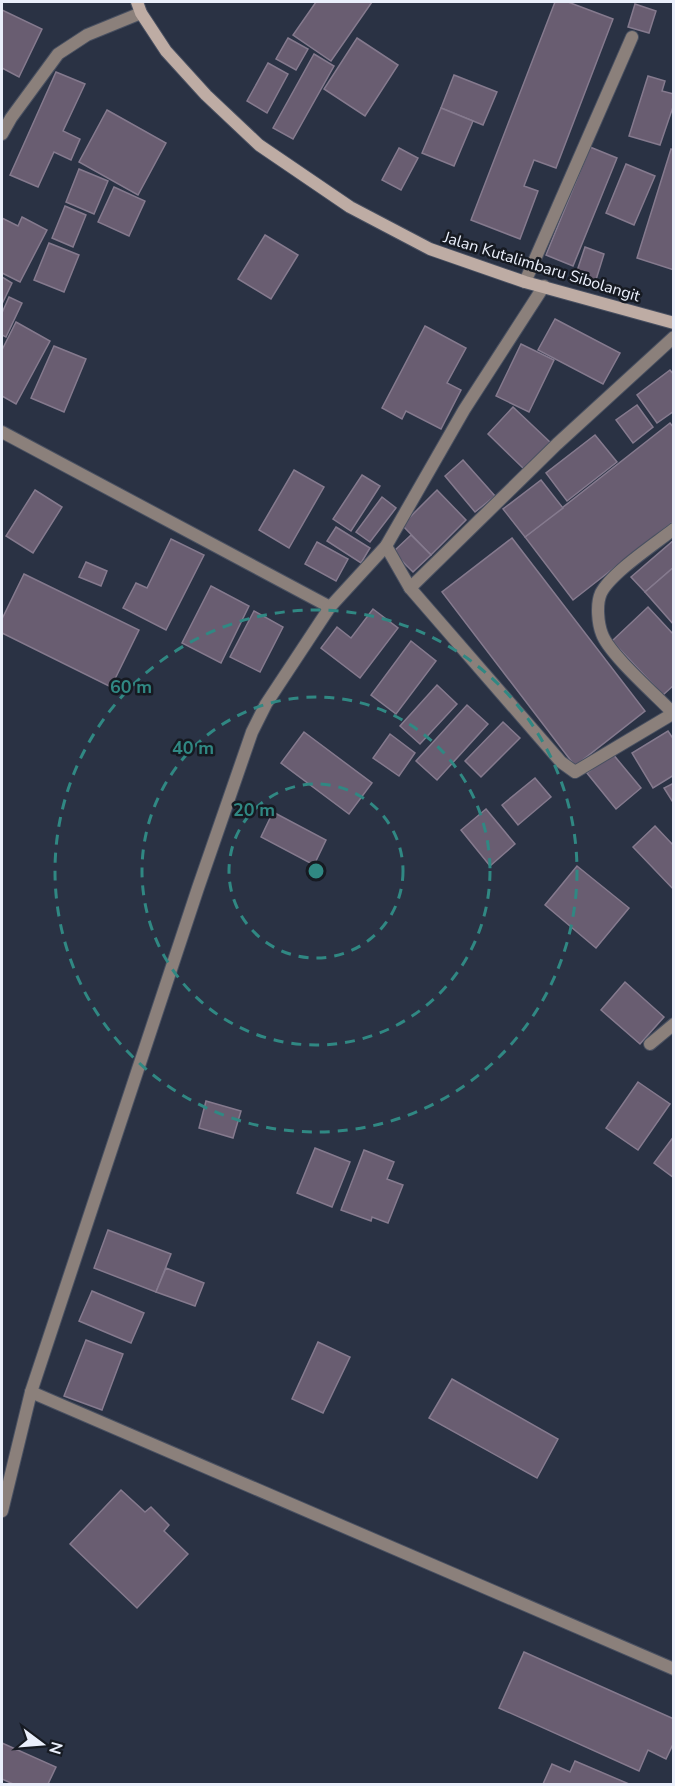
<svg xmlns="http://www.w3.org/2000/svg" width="675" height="1786" font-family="'Nunito Sans',sans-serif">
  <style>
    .building { fill: #695d71; stroke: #857a8e; stroke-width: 1.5 }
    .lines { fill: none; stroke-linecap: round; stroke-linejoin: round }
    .street-casing { stroke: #495061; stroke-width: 14 }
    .secondary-casing { stroke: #495061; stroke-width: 14 }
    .street { stroke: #8b807b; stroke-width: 12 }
    .secondary { stroke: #beaca4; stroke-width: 12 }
    .ring { fill: none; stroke: #308883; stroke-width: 3; stroke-dasharray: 10 8 }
    .labels { text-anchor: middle; stroke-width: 5; stroke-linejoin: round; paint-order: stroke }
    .street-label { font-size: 16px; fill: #eaeffb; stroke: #161a22 }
    .centre { fill: #308883; stroke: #161a22; stroke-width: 3 }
    .ring-label { font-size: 18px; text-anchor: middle; font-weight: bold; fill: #308883; stroke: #161a22; stroke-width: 5; stroke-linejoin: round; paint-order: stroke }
  </style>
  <rect width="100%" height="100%" fill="#2a3244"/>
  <g class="building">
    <path d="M316,2H372L331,61L293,35Z"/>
    <path d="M555,2H568L613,19L556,168L534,160L524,186L538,191L520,239L471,220Z"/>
    <path d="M635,4L656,11L649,33L628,27Z"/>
    <path d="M2,10L42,29L19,77L2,68Z"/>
    <path d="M288,38L308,49L296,70L276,59Z"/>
    <path d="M357,38L398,65L365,116L324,89Z"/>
    <path d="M314,54L334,66L293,139L273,128Z"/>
    <path d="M268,63L288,74L267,113L247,101Z"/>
    <path d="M56,72L85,84L63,131L80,139L71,160L54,152L38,187L10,175Z"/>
    <path d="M454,75L497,92L483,125L441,108Z"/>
    <path d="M648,76L665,81L662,91L674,94V104L660,145L629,136Z"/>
    <path d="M441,108L473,121L454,166L422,153Z"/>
    <path d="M107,110L166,143L138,195L79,162Z"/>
    <path d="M590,147L617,158L573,266L546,255Z"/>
    <path d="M399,148L418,158L401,190L382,180Z"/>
    <path d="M671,149L674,150V270L637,258Z"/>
    <path d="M626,164L655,176L634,225L606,213Z"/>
    <path d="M79,169L108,181L94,214L66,202Z"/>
    <path d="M114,187L145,201L129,236L98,222Z"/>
    <path d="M65,206L86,215L73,247L52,238Z"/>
    <path d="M22,217L47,230L20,282L2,273V218L18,226Z"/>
    <path d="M265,235L298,255L271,299L238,279Z"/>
    <path d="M49,243L79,255L64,292L34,280Z"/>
    <path d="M585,247L604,254L595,283L575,277Z"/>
    <path d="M2,277L12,283L2,304Z"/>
    <path d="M9,297L22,303L6,337L2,335V313Z"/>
    <path d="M555,319L620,353L603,384L538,350Z"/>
    <path d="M16,322L50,341L16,404L2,396V350Z"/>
    <path d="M425,326L466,348L447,383L461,390L441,429L406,411L402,419L382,408Z"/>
    <path d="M521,344L554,360L529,412L496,396Z"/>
    <path d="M54,346L86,359L64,412L31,398Z"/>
    <path d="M670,370L674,375V411L657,423L637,395Z"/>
    <path d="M637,405L653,427L633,443L616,420Z"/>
    <path d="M513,407L551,443L525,470L488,434Z"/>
    <path d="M670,423L674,428V521L573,600L525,537Z"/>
    <path d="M595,435L617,462L567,501L546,473Z"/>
    <path d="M463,460L495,496L475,512L445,476Z"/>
    <path d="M294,470L324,487L289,548L259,530Z"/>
    <path d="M362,475L380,486L351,531L333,519Z"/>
    <path d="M541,480L563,508L525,537L503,509Z"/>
    <path d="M35,490L62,507L33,553L6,536Z"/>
    <path d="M437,490L466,520L431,555L402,525Z"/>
    <path d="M382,497L396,508L370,542L356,532Z"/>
    <path d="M336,527L370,548L361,563L327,541Z"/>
    <path d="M411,535L431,555L413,572L393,552Z"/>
    <path d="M512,538L645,711L575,766L442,592Z"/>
    <path d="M171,539L204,555L166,630L123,608L136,583L147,588Z"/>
    <path d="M674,540V567L645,592L631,577Z"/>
    <path d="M317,542L348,559L336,581L305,564Z"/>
    <path d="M86,562L107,571L101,586L79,577Z"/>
    <path d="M674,567V625L645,592Z"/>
    <path d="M24,574L139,630L111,687L2,633V619Z"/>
    <path d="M211,586L249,606L221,663L182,643Z"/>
    <path d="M648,607L674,635V685L663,695L612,641Z"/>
    <path d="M373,609L398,628L360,678L321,648L337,627L351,638Z"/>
    <path d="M254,611L283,627L260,672L230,657Z"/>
    <path d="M411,641L436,661L396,714L371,695Z"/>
    <path d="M437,685L457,704L420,744L400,726Z"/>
    <path d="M467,705L488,724L437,780L416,761Z"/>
    <path d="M503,722L520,738L481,777L465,761Z"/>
    <path d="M668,731L674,740V775L653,788L632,753Z"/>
    <path d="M304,732L372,783L349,814L281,763Z"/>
    <path d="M390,734L415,753L399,776L373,758Z"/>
    <path d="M612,753L641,788L616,809L587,773Z"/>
    <path d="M535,778L551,797L518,825L502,805Z"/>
    <path d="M674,783V804L664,788Z"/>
    <path d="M486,809L515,844L490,866L461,830Z"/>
    <path d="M273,812L326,840L314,865L261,837Z"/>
    <path d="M655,826L674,846V890L633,847Z"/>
    <path d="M577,866L629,908L596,948L545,905Z"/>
    <path d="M625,982L664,1017L640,1044L601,1010Z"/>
    <path d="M638,1082L670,1104L638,1150L606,1128Z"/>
    <path d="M206,1101L241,1111L233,1138L199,1128Z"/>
    <path d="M674,1136V1178L654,1163Z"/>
    <path d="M315,1148L350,1162L332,1207L297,1193Z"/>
    <path d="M364,1150L394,1162L387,1179L403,1185L388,1223L372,1217L371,1221L341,1210Z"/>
    <path d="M108,1230L171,1254L156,1292L94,1268Z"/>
    <path d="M166,1268L204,1283L195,1306L156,1292Z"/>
    <path d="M92,1291L144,1313L131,1343L79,1321Z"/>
    <path d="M86,1340L123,1354L102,1410L64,1396Z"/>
    <path d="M318,1342L350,1357L323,1413L292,1399Z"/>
    <path d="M452,1379L558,1439L537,1478L429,1418Z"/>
    <path d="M121,1490L145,1512L151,1507L169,1525L164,1531L188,1554L137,1608L70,1544Z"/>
    <path d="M524,1652L674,1719V1742L666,1759L648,1750L639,1771L499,1708Z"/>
    <path d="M2,1743L56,1767L48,1784H13L2,1779Z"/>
    <path d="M575,1761L629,1784H543L552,1764L570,1772Z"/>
  </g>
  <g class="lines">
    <defs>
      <g id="street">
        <path d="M2,134L11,118L58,54L87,35L141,13"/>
        <path d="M525,282L632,37"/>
        <path d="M2,432L330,607"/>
        <path d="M386,546L410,588L561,762L575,772L674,713"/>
        <path d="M410,588L557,444L674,337"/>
        <path d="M673,713C657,696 609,654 602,634C598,624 596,604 601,593C611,573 655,544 674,529"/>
        <path d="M650,1044L674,1024"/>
        <path d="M31,1392L674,1669"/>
        <path d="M2,1511L31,1392L198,888L252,732L266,704L330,607L386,546L464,410L544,286"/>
      </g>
      <path id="secondary" d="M137,2L141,13L166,51L206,95L259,145L350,207L430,249L525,282L674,323"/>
    </defs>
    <use href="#street" class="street-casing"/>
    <use href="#secondary" class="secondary-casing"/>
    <use href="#street" class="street"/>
    <use href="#secondary" class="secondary"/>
  </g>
  <g class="ring">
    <circle cx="316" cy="871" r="87"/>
    <circle cx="316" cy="871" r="174"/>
    <circle cx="316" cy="871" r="261"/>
  </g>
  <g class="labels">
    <g class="street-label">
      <text transform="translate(542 266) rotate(17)" y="6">Jalan Kutalimbaru Sibolangit</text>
    </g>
  </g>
  <circle cx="316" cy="871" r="9" class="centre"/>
  <g class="ring-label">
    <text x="131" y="693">60 m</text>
    <text x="193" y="754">40 m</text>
    <text x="254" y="816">20 m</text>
  </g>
  <rect width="675" height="1786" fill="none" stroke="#eaeffb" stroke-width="6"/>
  <g transform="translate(42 1744) rotate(106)" stroke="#161a22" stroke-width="4.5" paint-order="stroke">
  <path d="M0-4.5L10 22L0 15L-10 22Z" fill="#eaeffb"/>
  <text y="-9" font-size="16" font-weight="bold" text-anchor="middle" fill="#eaeffb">N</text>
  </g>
</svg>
